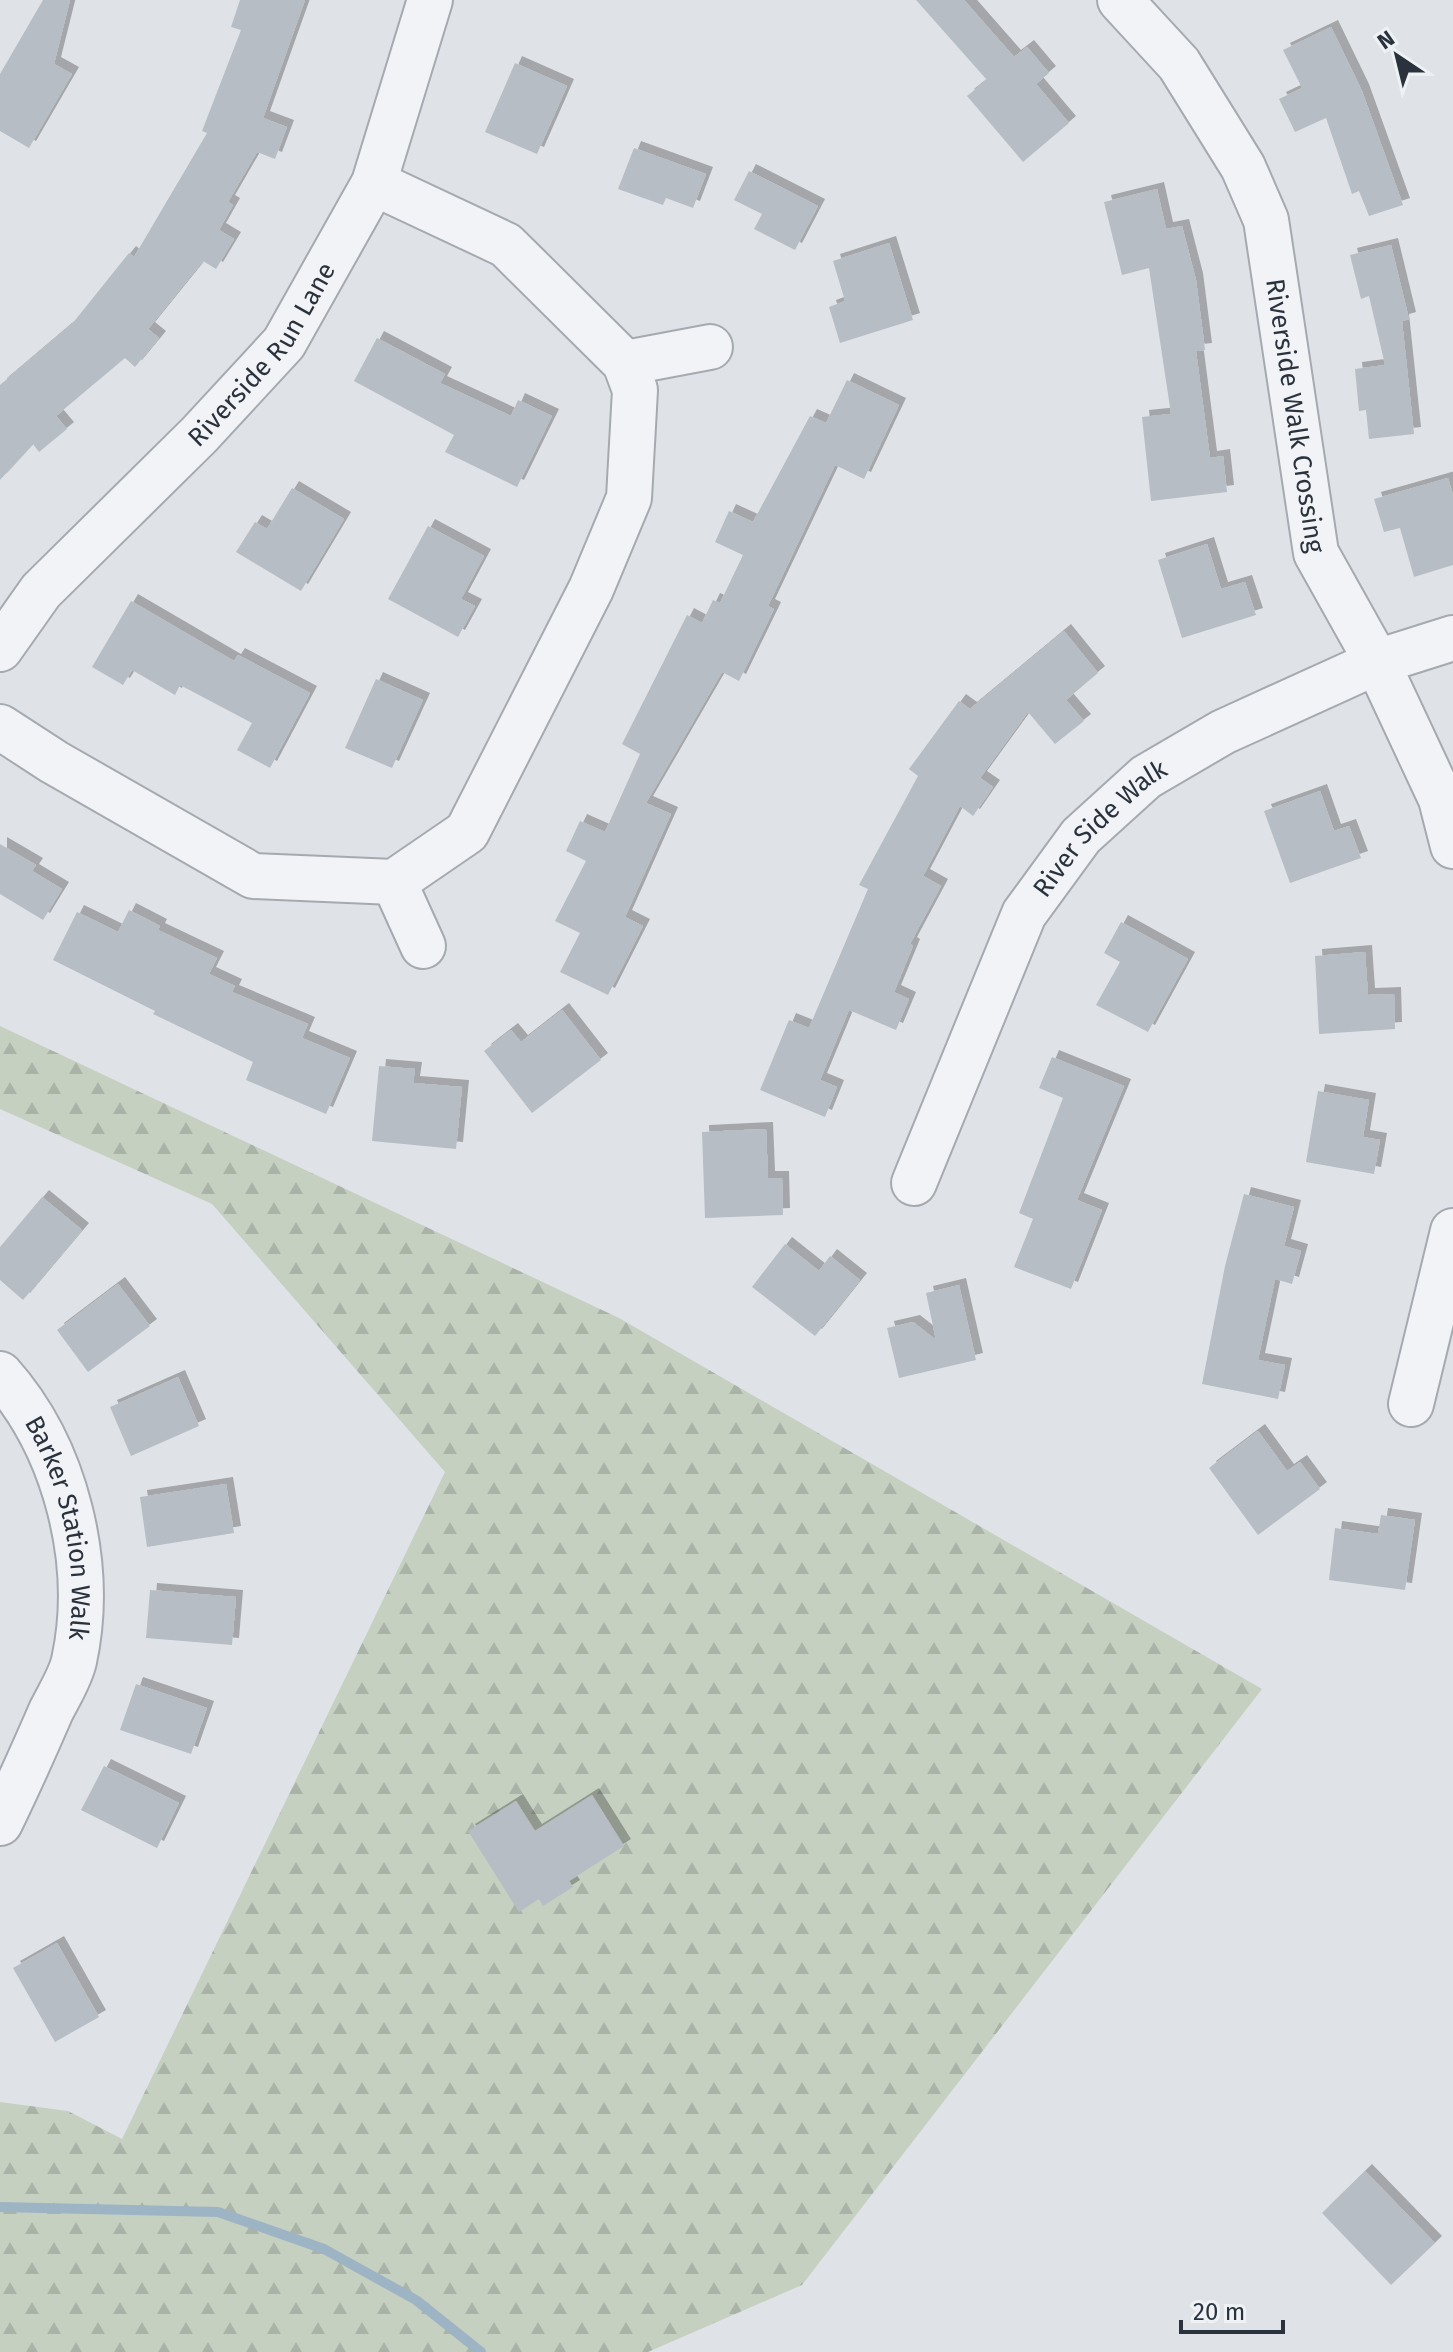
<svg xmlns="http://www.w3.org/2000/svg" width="1453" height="2352" font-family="'Fira Sans',sans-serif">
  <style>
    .forest { fill: url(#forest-firs) }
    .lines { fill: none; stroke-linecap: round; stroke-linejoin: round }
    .stream { stroke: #9db4c5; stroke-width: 10 }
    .building { fill: #b7bdc4; filter: url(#shadow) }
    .minor-casing { stroke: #a5aab1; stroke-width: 48 }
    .minor { stroke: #f2f3f6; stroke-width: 44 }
    .labels { text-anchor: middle; stroke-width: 6; stroke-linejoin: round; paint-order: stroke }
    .street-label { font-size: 26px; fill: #29323d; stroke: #eef2f5 }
  </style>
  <defs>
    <pattern id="forest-firs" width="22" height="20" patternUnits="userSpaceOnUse" patternTransform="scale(2)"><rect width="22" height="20" fill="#c6d0c1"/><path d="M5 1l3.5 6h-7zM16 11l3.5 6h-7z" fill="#aab3a7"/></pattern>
    <filter id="shadow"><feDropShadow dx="7" dy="-7" stdDeviation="0" flood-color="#0004"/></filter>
  </defs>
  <rect width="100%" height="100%" fill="#dfe3e7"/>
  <path class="forest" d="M0,1026L619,1318L1262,1689L802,2285L648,2352H0V2102L68,2111L122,2139L445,1472L212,1204L0,1109Z"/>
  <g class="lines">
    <path class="stream" d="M0,2207L218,2212L324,2249L416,2300L481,2352"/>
  </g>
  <g class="building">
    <path d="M43,0H70L54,64L72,74L29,148L0,131V74Z"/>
    <path d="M240,0H305L263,118L287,127L275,159L257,152L228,202L233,205L219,230L234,239L216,269L203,261L148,329L159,338L135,367L125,358L56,416L67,429L39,452L33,444L0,480V385L72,324L129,253L134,257L207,133L202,131L241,30L231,27Z"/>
    <path d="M916,0H964L1014,57L1027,47L1049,73L1036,84L1069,123L1023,162L967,96L987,80Z"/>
    <path d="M1331,27L1362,91L1403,205L1369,216L1359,191L1352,194L1326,118L1295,132L1279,99L1302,88L1283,50Z"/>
    <path d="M515,63L567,86L537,154L485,132Z"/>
    <path d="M634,148L706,174L693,208L666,198L663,205L618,189Z"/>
    <path d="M749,171L818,206L795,250L754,229L762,214L734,200Z"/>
    <path d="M1157,189L1166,229L1182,226L1196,280L1205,350L1196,351L1210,458L1223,456L1227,492L1151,501L1142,417L1171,414L1149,268L1122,275L1104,202Z"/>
    <path d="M889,243L913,320L840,343L829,307L845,301L833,261Z"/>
    <path d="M1391,245L1409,319L1402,321L1414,434L1369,439L1366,410L1359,411L1355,369L1385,365L1369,296L1361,299L1350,255Z"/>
    <path d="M377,338L445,374L440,383L511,416L518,400L552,416L517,487L445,452L454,435L354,381Z"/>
    <path d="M847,380L899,405L864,479L835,465L768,606L774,609L739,681L722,672L646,803L671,814L625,917L643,926L608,995L560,972L580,933L555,921L586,861L566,851L580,821L605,832L640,754L622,744L687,615L702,623L713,600L720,603L743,555L715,542L729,511L753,522L810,416L826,423Z"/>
    <path d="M1448,478L1453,495V565L1414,577L1400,528L1384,532L1374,499Z"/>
    <path d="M292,488L344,519L301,591L236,552L255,522L267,529Z"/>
    <path d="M428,526L484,556L461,599L475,606L458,637L388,599Z"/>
    <path d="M1207,544L1221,589L1245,582L1256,615L1182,638L1158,560Z"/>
    <path d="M131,601L234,661L238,655L310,693L270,768L237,750L252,723L180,685L175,695L132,670L123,685L92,667Z"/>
    <path d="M1064,631L1098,673L1066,700L1084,721L1055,744L1028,712L980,778L993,787L973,816L960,806L923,876L941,886L910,944L913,946L894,992L909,999L896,1030L849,1010L820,1080L837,1087L825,1117L760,1090L789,1020L809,1028L868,889L859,885L918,776L909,769L959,701L970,709Z"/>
    <path d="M376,679L423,700L392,768L345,748Z"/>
    <path d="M1320,791L1334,831L1349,826L1361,858L1290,883L1264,811Z"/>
    <path d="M0,844L36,865L32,871L62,889L43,920L0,894Z"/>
    <path d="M129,910L160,926L158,930L217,958L209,974L235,986L232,992L308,1024L302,1038L350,1058L326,1114L246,1080L253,1062L153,1014L155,1011L53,960L77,912L118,932Z"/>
    <path d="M1121,922L1188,959L1148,1032L1096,1005L1120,962L1104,953Z"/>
    <path d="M1365,952L1368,995L1394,994L1395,1029L1319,1034L1315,956Z"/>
    <path d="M562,1010L601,1060L532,1113L484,1051L511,1030L521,1042Z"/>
    <path d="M1052,1057L1124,1086L1077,1200L1102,1210L1071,1289L1014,1267L1033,1219L1019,1213L1063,1098L1039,1088Z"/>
    <path d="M379,1066L415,1069L413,1083L462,1087L456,1149L372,1141Z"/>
    <path d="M1318,1091L1369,1100L1363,1137L1380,1140L1374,1174L1306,1162Z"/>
    <path d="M766,1129L768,1178H782L783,1215L705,1218L702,1132Z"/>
    <path d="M1244,1194L1294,1207L1284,1246L1301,1251L1292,1284L1275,1279L1258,1360L1285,1365L1278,1399L1202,1384L1225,1266Z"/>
    <path d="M42,1197L82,1230L23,1300L0,1280V1247Z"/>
    <path d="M785,1244L819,1271L830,1256L860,1280L815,1336L752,1287Z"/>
    <path d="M118,1284L150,1326L88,1372L57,1330Z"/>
    <path d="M959,1285L976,1360L899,1378L887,1328L913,1322L936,1340L926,1293Z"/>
    <path d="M178,1377L199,1426L131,1456L110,1407Z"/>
    <path d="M1258,1431L1287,1471L1300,1462L1320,1489L1258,1535L1209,1468Z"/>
    <path d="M226,1484L234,1533L147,1547L140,1497Z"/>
    <path d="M1381,1515L1415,1520L1405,1590L1329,1580L1335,1528L1378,1534Z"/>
    <path d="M150,1590L236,1597L232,1645L146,1638Z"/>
    <path d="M136,1684L207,1708L191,1754L120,1730Z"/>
    <path d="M104,1766L179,1803L157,1848L81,1810Z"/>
    <path d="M592,1795L624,1846L569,1881L573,1887L543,1906L539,1899L519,1912L468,1831L516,1801L535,1831Z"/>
    <path d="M57,1943L99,2017L55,2042L13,1968Z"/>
    <path d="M1365,2171L1435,2243L1391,2285L1322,2213Z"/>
  </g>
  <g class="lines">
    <defs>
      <g id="minor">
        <path id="s1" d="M1120,0L1179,64L1243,167L1266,220L1316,553L1377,662L1441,799L1453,846"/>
        <path d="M625,363L710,347"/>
        <path id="s2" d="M0,649L41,591L199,435L284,343L374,183L430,0"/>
        <path d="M0,727L54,762L253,876L394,882L467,832L591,589L629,498L635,390L625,363L506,245L374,183"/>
        <path d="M394,882L423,946"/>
        <path id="s3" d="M914,1183L1024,914L1081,836L1146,777L1223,732L1377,662L1453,638"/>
        <path id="s4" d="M0,1374C66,1448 95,1564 74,1661C70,1678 59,1695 51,1711C35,1748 18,1786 0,1823"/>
        <path d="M1411,1404L1453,1231"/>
      </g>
    </defs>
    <use href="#minor" class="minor-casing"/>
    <use href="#minor" class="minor"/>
  </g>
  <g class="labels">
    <g class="street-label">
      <text dy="9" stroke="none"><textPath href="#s2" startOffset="396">Riverside Run Lane</textPath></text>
      <text dy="9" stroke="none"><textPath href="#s1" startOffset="464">Riverside Walk Crossing</textPath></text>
      <text dy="9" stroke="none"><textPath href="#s3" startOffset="406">River Side Walk</textPath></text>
      <text dy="9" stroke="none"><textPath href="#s4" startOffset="170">Barker Station Walk</textPath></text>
    </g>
  </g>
  <g transform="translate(1397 56) rotate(325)" stroke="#eef2f5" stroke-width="6" paint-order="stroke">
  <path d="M0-6L14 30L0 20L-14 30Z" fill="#29323d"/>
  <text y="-12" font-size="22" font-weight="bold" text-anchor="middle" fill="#29323d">N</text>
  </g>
  <path d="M1181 2320v12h102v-12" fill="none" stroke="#29323d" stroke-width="4"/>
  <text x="1193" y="2320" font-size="24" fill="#29323d" stroke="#eef2f5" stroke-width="6" paint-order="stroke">20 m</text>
</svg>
